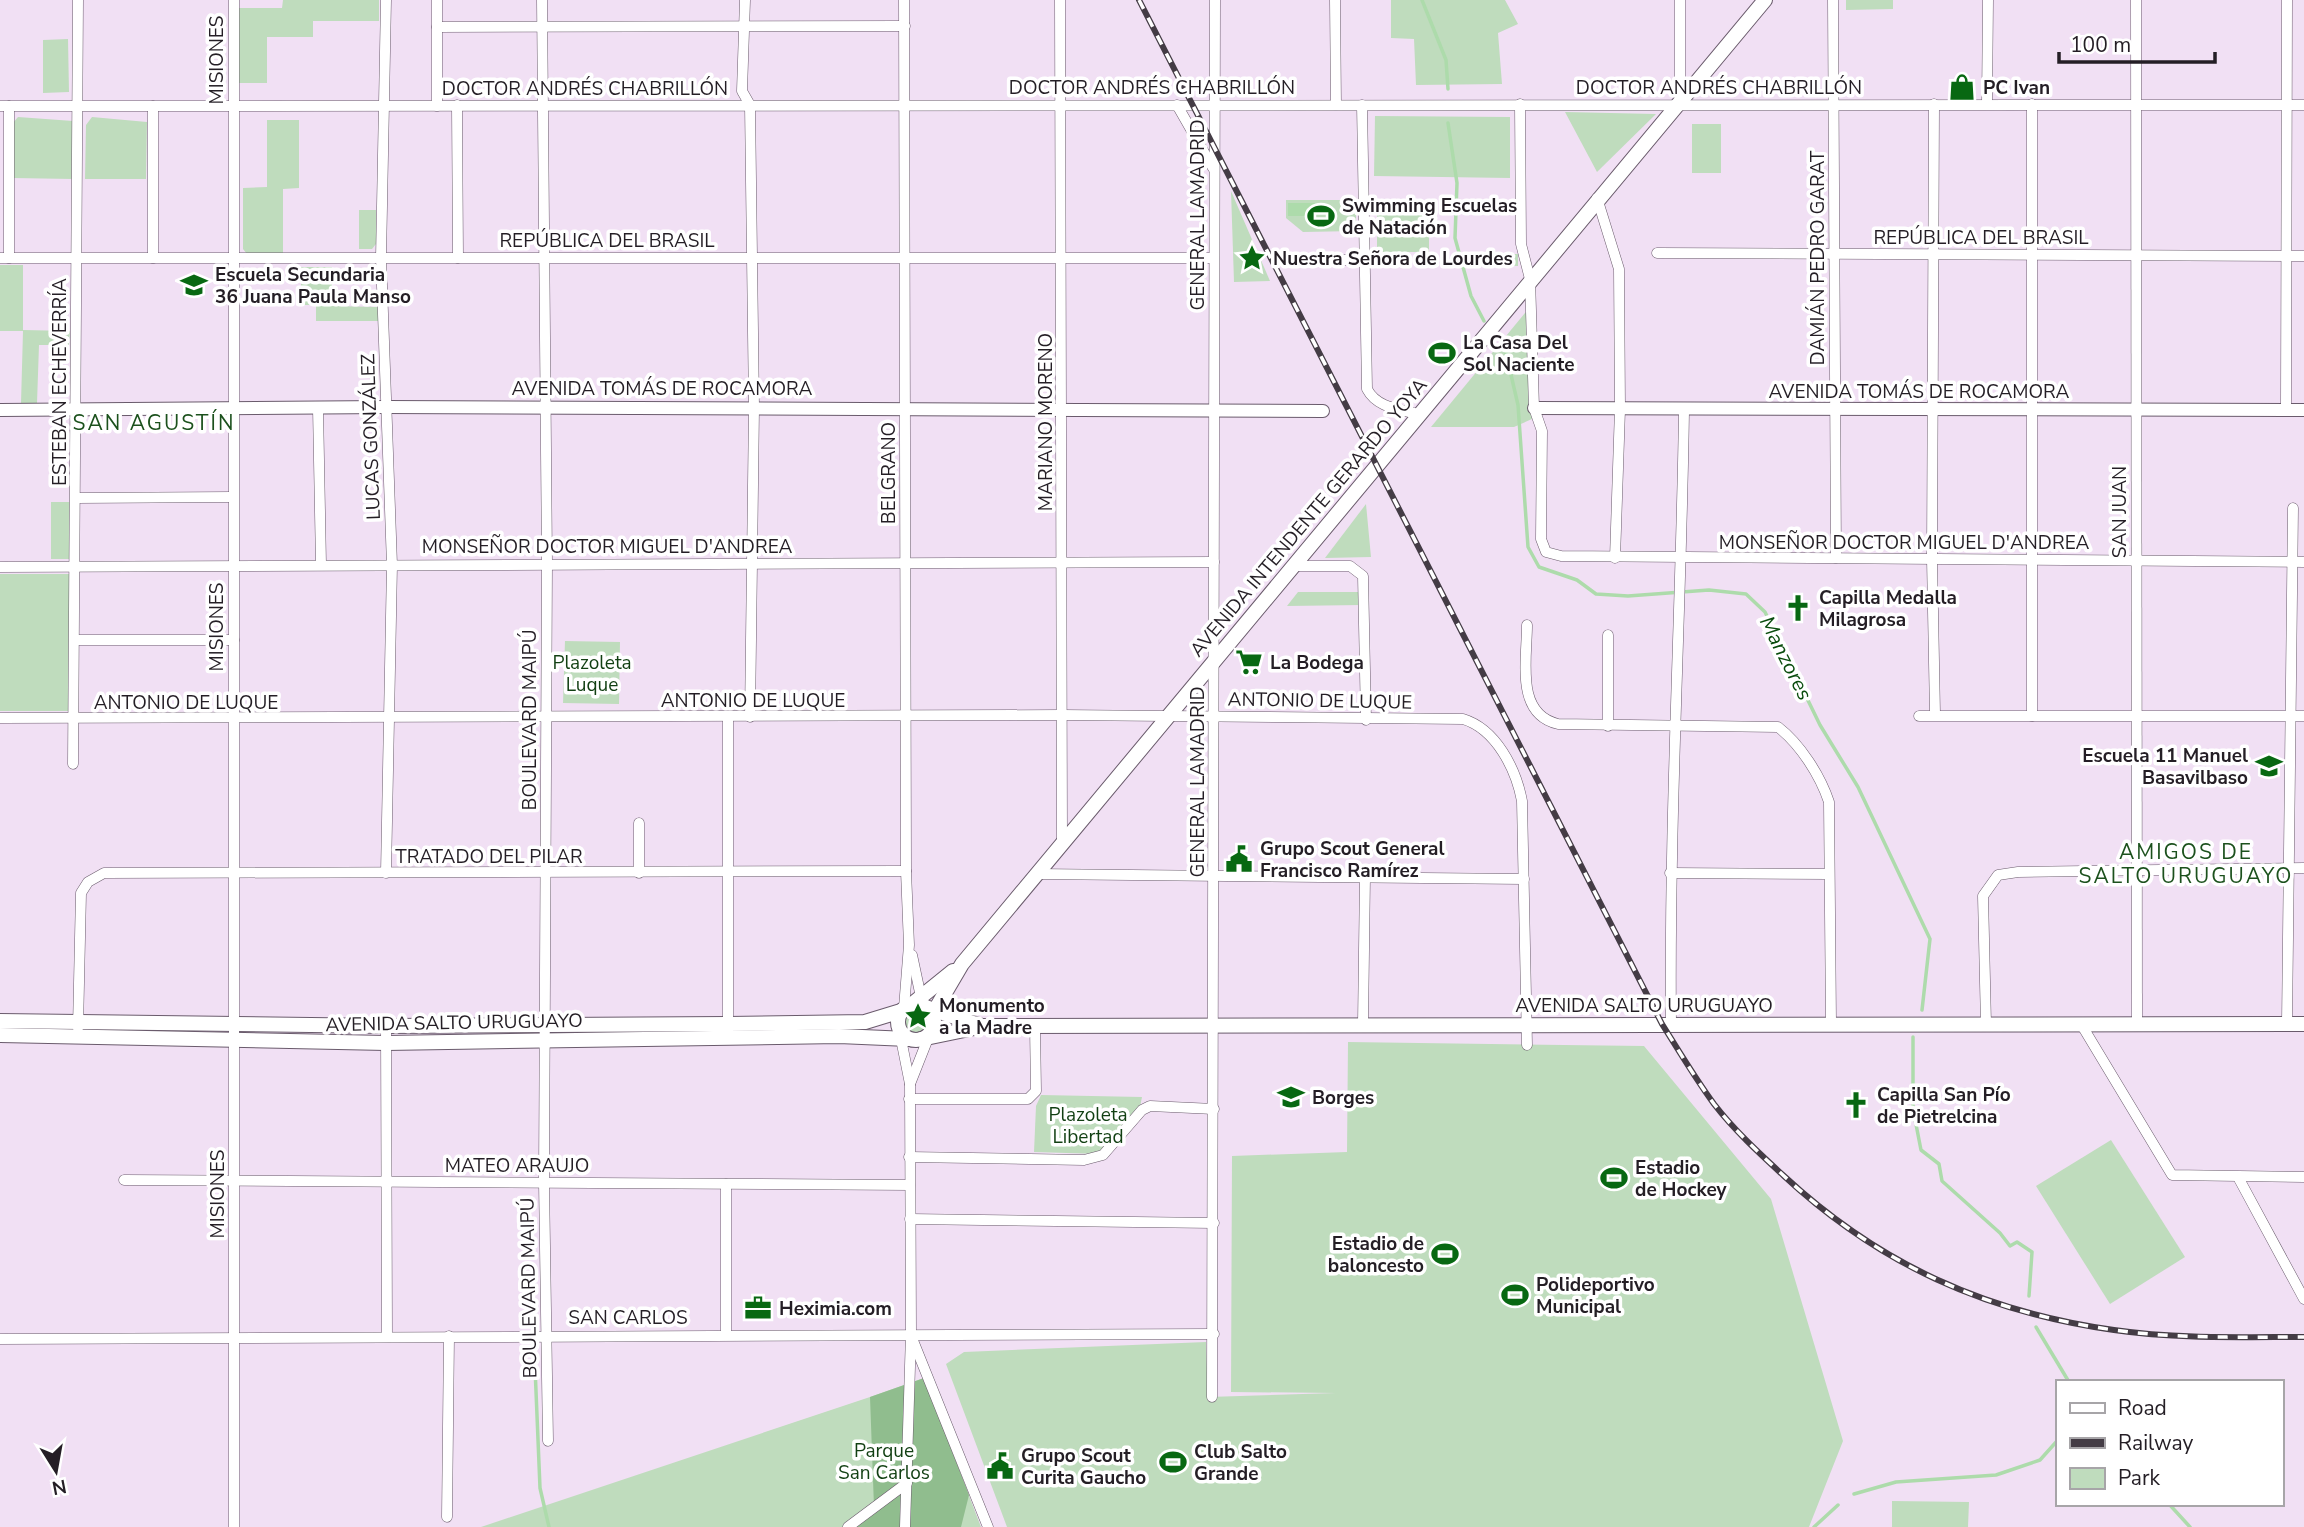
<svg xmlns="http://www.w3.org/2000/svg" width="2304" height="1527" font-family="'Nunito Sans',sans-serif">
  <style>
    .green { fill: #bfdcbd }
    .forest { fill: #90bd8e }
    .water { fill: #addbab }
    .lines { fill: none; stroke-linecap: round; stroke-linejoin: round }
    .stream { stroke: #addbab; stroke-width: 3.5 }
    .minor-casing { stroke: #6a5b6c; stroke-width: 11 }
    .tertiary-casing { stroke: #6a5b6c; stroke-width: 14 }
    .secondary-casing { stroke: #6a5b6c; stroke-width: 16 }
    .minor { stroke: #fff; stroke-width: 10 }
    .tertiary { stroke: #fff; stroke-width: 12 }
    .secondary { stroke: #fff; stroke-width: 14 }
    .rail-casing { stroke: #443c45; stroke-width: 6 }
    .rail { stroke: #fff; stroke-width: 3.5; stroke-dasharray: 10; stroke-linecap: butt }
    .labels { text-anchor: middle; stroke-width: 7; stroke-linejoin: round; paint-order: stroke }
    .street-label { font-size: 19px; fill: #241e25; stroke: #fff }
    .poi-label { font-size: 19px; font-weight: bold; fill: #241e25; stroke: #fff; text-anchor: start }
    .park-label { font-size: 19px; fill: #113f12; stroke: #fff }
    .neighbourhood-label { font-size: 21px; letter-spacing: 2px; fill: #1c511d; stroke: #fff }
    .water-label { font-size: 21px; font-style: italic; fill: #0a4c0e; stroke: #fff }
  </style>
  <rect width="100%" height="100%" fill="#f1e0f4"/>
  <g class="green">
    <path d="M283,0H379V21H313V37H267V83H239V8H282Z"/>
    <path d="M1391,0H1505L1518,24L1498,33L1502,84L1416,85L1414,39L1391,38Z"/>
    <path d="M1846,0H1893V9L1846,10Z"/>
    <path d="M68,39L69,92L43,93V40Z"/>
    <path d="M1565,112L1656,114L1597,172Z"/>
    <path d="M1375,116L1510,117V178L1374,176Z"/>
    <path d="M18,117L73,121V179L12,178V124Z"/>
    <path d="M92,117L147,122L146,179H85L86,125Z"/>
    <path d="M267,120H299V188L283,189V254H247L243,249V188L267,187Z"/>
    <rect x="1692" y="124" width="29" height="49"/>
    <path d="M1231,191L1270,281L1234,282Z"/>
    <path d="M1286,200H1356V231L1303,232L1286,218Z"/>
    <rect x="1377" y="205" width="52" height="47"/>
    <path d="M359,210H376V244L372,249H359Z"/>
    <path d="M1471,254H1518V266L1471,265Z"/>
    <path d="M0,265H23V330L70,331L69,345H39L37,403H21L23,331H0Z"/>
    <path d="M301,267H332V306L379,307V321H316V305H301Z"/>
    <path d="M1530,307L1532,419L1514,427H1431Z"/>
    <rect x="51" y="502" width="20" height="57"/>
    <path d="M1366,504L1371,557L1325,558Z"/>
    <rect x="0" y="574" width="69" height="137"/>
    <path d="M1298,592H1362V605L1287,606Z"/>
    <path d="M565,641L620,642L619,704L563,703Z"/>
    <circle cx="915" cy="1023" r="13"/>
    <path d="M1348,1042L1644,1046L1771,1199L1843,1441L1809,1527H1007L946,1364L964,1352L1206,1342L1208,1397L1336,1393L1231,1392L1232,1156L1347,1152Z"/>
    <path d="M1041,1095L1142,1097L1140,1107L1099,1154L1034,1152L1036,1106Z"/>
    <path d="M2111,1140L2185,1257L2110,1304L2036,1186Z"/>
    <path d="M924,1378L981,1527H481L870,1397Z"/>
    <path d="M1892,1501L1969,1502L1968,1527H1892Z"/>
  </g>
  <path class="forest" d="M924,1378L969,1495L961,1527H851L874,1507L870,1397Z"/>
  <path class="water" d="M1288,203H1315L1316,216H1288Z"/>
  <g class="lines">
    <g class="stream">
      <path d="M1422,0L1446,60L1448,89"/>
      <path d="M1448,123L1457,183L1455,238L1471,296L1484,321"/>
      <path d="M1505,349L1518,405L1528,547L1539,567L1577,580L1596,594L1628,596L1709,590L1746,594L1765,612L1820,725L1858,787L1930,939L1922,1010"/>
      <path d="M1913,1037V1109L1921,1150L1939,1164L1942,1181L2000,1233L2010,1246L2017,1242L2032,1252L2029,1296"/>
      <path d="M2036,1327L2069,1382"/>
      <path d="M535,1367L540,1488L549,1527"/>
      <path d="M1854,1494L1896,1482L1996,1475L2040,1460L2057,1441"/>
      <path d="M2169,1504L2190,1527"/>
      <path d="M1814,1527L1838,1505"/>
    </g>
    <defs>
      <g id="minor">
        <path d="M234,0V1527"/>
        <path d="M386,0L381,258L392,565L386,873"/>
        <path d="M437,0V106"/>
        <path d="M542,0L547,562L544,1182L548,1441"/>
        <path d="M745,0L742,91L750,105L754,408L750,717"/>
        <path d="M1060,0L1062,844"/>
        <path d="M1335,0L1336,105"/>
        <path d="M1833,0L1836,558"/>
        <path d="M2136,0L2137,1024"/>
        <path d="M437,27L905,26"/>
        <path d="M1680,101V0"/>
        <path d="M1520,104L1521,244L1530,279L1534,408L1542,431L1541,539L1546,552L1561,556L2304,562"/>
        <path d="M1934,104L1932,559L1935,714"/>
        <path d="M1987,104L1988,0"/>
        <path d="M2032,104V716"/>
        <path d="M457,105L458,258"/>
        <path d="M1177,105L1213,168"/>
        <path d="M1362,105L1367,389C1377,408 1399,409 1418,414"/>
        <path d="M0,106L2304,105"/>
        <path d="M1597,198L1619,269L1620,409L1615,558"/>
        <path d="M1657,253L2304,256"/>
        <path d="M0,258H1214"/>
        <path d="M9,258V106"/>
        <path d="M153,258V106"/>
        <path d="M1306,260H1363"/>
        <path d="M318,408L321,564"/>
        <path d="M2286,410L2287,0"/>
        <path d="M76,498L233,497"/>
        <path d="M1292,566H1350L1363,576L1366,720"/>
        <path d="M0,567L1214,562"/>
        <path d="M1527,625C1527,660 1515,714 1558,724L1778,727C1800,744 1820,775 1829,802L1831,1023"/>
        <path d="M1608,635V726"/>
        <path d="M75,640H234"/>
        <path d="M1919,716H2304"/>
        <path d="M0,718L1062,715L1463,719C1496,729 1516,769 1522,801L1527,1045"/>
        <path d="M73,764L78,0"/>
        <path d="M639,823V873"/>
        <path d="M1670,873L1829,874"/>
        <path d="M1037,874L1524,879"/>
        <path d="M912,955L922,1002"/>
        <path d="M904,1008L909,945L906,871L904,0"/>
        <path d="M1363,1024L1365,876"/>
        <path d="M1671,1024C1669,819 1681,615 1684,411"/>
        <path d="M1986,1024L1983,896L1998,875L2018,872L2304,868"/>
        <path d="M2081,1024L2172,1175L2304,1177"/>
        <path d="M2287,1024L2293,508"/>
        <path d="M386,1026L387,1336"/>
        <path d="M78,1028L81,893L88,882L104,873L906,871"/>
        <path d="M899,1029L910,1084L911,1334L905,1527"/>
        <path d="M728,1030V717"/>
        <path d="M910,1084L929,1036"/>
        <path d="M909,1099H1028L1036,1091L1035,1027"/>
        <path d="M909,1157L1084,1160L1103,1155L1142,1110L1150,1106L1214,1109"/>
        <path d="M2238,1177L2304,1299"/>
        <path d="M124,1180L910,1185"/>
        <path d="M910,1219L1214,1223"/>
        <path d="M726,1335V1184"/>
        <path d="M912,1338L988,1527"/>
        <path d="M0,1339L1214,1334"/>
        <path d="M1212,1397L1215,0"/>
        <path d="M447,1517L449,1336"/>
        <path d="M848,1527L907,1483"/>
      </g>
      <g id="tertiary">
        <path d="M1534,408L2304,410"/>
        <path d="M0,410L386,407L1323,411"/>
      </g>
      <g id="secondary">
        <circle cx="916" cy="1022" r="18"/>
        <path d="M911,1005L953,971"/>
        <path d="M928,1008L982,1026"/>
        <path d="M932,1015L962,964L1765,0"/>
        <path d="M0,1021L386,1026L728,1024L865,1022L901,1011"/>
        <path d="M0,1035L386,1043L839,1036L908,1039"/>
        <path d="M921,1039L984,1026L2304,1024"/>
      </g>
    </defs>
    <use href="#minor" class="minor-casing"/>
    <use href="#tertiary" class="tertiary-casing"/>
    <use href="#secondary" class="secondary-casing"/>
    <use href="#minor" class="minor"/>
    <use href="#tertiary" class="tertiary"/>
    <use href="#secondary" class="secondary"/>
    <defs>
      <path id="rail" d="M1139,0L1662,1024C1679,1051 1695,1078 1714,1104C1734,1130 1759,1153 1784,1176C1879,1264 1985,1312 2114,1330C2176,1339 2241,1337 2304,1337"/>
    </defs>
    <use href="#rail" class="rail-casing"/>
    <use href="#rail" class="rail"/>
  </g>
  <defs>
    <symbol id="shop-bare" viewBox="-9 -9 18 18"><path d="M-5-2.5h2.3a2.7 3.5 0 0 1 5.4 0H5L5.5 6h-11ZM-1.5-2.5h3a1.5 2.3 0 0 0-3 0Z" fill="#086812" stroke="#fff" stroke-width="2.5" paint-order="stroke"/></symbol>
    <symbol id="stadium-bare" viewBox="-9 -9 18 18"><path d="M0-5a6.5 5 0 1 0 0 10a6.5 5 0 1 0 0-10ZM-3.5-1.8h7v3.6h-7Z" fill="#086812" stroke="#fff" stroke-width="2.5" paint-order="stroke"/></symbol>
    <symbol id="sight-bare" viewBox="-9 -9 18 18"><path d="M0-6L1.8-2.2L6-1.7L2.9 1.2L3.7 5.4L0 3.3L-3.7 5.4L-2.9 1.2L-6-1.7L-1.8-2.2Z" fill="#086812" stroke="#fff" stroke-width="2.5" paint-order="stroke"/></symbol>
    <symbol id="school-bare" viewBox="-9 -9 18 18"><path d="M0-5L7-2L0 1L-7-2ZM-4 1L0 2.5L4 1V4Q0 6-4 4Z" fill="#086812" stroke="#fff" stroke-width="2.5" paint-order="stroke"/></symbol>
    <symbol id="church-bare" viewBox="-9 -9 18 18"><path d="M-1.2-6h2.4v3.5h3.3v2.4h-3.3V6h-2.4V-.1h-3.3v-2.4h3.3Z" fill="#086812" stroke="#fff" stroke-width="2.5" paint-order="stroke"/></symbol>
    <symbol id="supermarket-bare" viewBox="-9 -9 18 18"><path d="M-6-5.5h2.5l.6 2H6L4.5 2H-2.5L-4.4-4H-6ZM-1.5 3.2a1.3 1.3 0 1 0 .1 0ZM3 3.2a1.3 1.3 0 1 0 .1 0Z" fill="#086812" stroke="#fff" stroke-width="2.5" paint-order="stroke"/></symbol>
    <symbol id="civic-bare" viewBox="-9 -9 18 18"><path d="M-.6-6.5H3V-4.5H.6V-3L4-1V1h2V6H-6V1h2V-1L-.6-3ZM-1.2 2.5V6h2.4V2.5Z" fill="#086812" stroke="#fff" stroke-width="2.5" paint-order="stroke"/></symbol>
    <symbol id="office-bare" viewBox="-9 -9 18 18"><path d="M-6-3h4V-5.5h4V-3h4V5H-6ZM-1-4.5V-3h2v-1.5ZM-6 0V1H6V0Z" fill="#086812" stroke="#fff" stroke-width="2.5" paint-order="stroke"/></symbol>
  </defs>
  <g fill-rule="evenodd">
    <use href="#shop-bare" x="1943" y="68" width="38" height="38"/>
    <use href="#stadium-bare" x="1302" y="197" width="38" height="38"/>
    <use href="#sight-bare" x="1233" y="239" width="38" height="38"/>
    <use href="#school-bare" x="175" y="266" width="38" height="38"/>
    <use href="#stadium-bare" x="1423" y="334" width="38" height="38"/>
    <use href="#church-bare" x="1779" y="589" width="38" height="38"/>
    <use href="#supermarket-bare" x="1230" y="643" width="38" height="38"/>
    <use href="#school-bare" x="2250" y="747" width="38" height="38"/>
    <use href="#civic-bare" x="1220" y="840" width="38" height="38"/>
    <use href="#sight-bare" x="899" y="997" width="38" height="38"/>
    <use href="#school-bare" x="1272" y="1078" width="38" height="38"/>
    <use href="#church-bare" x="1837" y="1086" width="38" height="38"/>
    <use href="#stadium-bare" x="1595" y="1159" width="38" height="38"/>
    <use href="#stadium-bare" x="1426" y="1235" width="38" height="38"/>
    <use href="#stadium-bare" x="1496" y="1276" width="38" height="38"/>
    <use href="#office-bare" x="739" y="1289" width="38" height="38"/>
    <use href="#stadium-bare" x="1154" y="1443" width="38" height="38"/>
    <use href="#civic-bare" x="981" y="1447" width="38" height="38"/>
  </g>
  <g class="labels">
    <g class="street-label">
      <text transform="translate(216 60) rotate(-90)" y="7">MISIONES</text>
      <text x="1152" y="94">DOCTOR ANDRÉS CHABRILLÓN</text>
      <text x="1719" y="94">DOCTOR ANDRÉS CHABRILLÓN</text>
      <text x="585" y="95">DOCTOR ANDRÉS CHABRILLÓN</text>
      <text transform="translate(1197 215) rotate(-90)" y="7">GENERAL LAMADRID</text>
      <text x="1981" y="244">REPÚBLICA DEL BRASIL</text>
      <text x="607" y="247">REPÚBLICA DEL BRASIL</text>
      <text transform="translate(1817 258) rotate(-90)" y="7">DAMIÁN PEDRO GARAT</text>
      <text transform="translate(59 382) rotate(-90)" y="7">ESTEBAN ECHEVERRÍA</text>
      <text x="662" y="395">AVENIDA TOMÁS DE ROCAMORA</text>
      <text x="1919" y="398">AVENIDA TOMÁS DE ROCAMORA</text>
      <text transform="translate(1045 422) rotate(-90)" y="7">MARIANO MORENO</text>
      <text transform="translate(370 437) rotate(-92)" y="7">LUCAS GONZÁLEZ</text>
      <text transform="translate(888 473) rotate(-90)" y="7">BELGRANO</text>
      <text transform="translate(2119 512) rotate(-90)" y="7">SAN JUAN</text>
      <text transform="translate(1308 517) rotate(-50)" y="7">AVENIDA INTENDENTE GERARDO YOYA</text>
      <text x="1904" y="549">MONSEÑOR DOCTOR MIGUEL D'ANDREA</text>
      <text x="607" y="553">MONSEÑOR DOCTOR MIGUEL D'ANDREA</text>
      <text transform="translate(216 627) rotate(-90)" y="7">MISIONES</text>
      <text x="753" y="707">ANTONIO DE LUQUE</text>
      <text transform="translate(1320 700) rotate(1)" y="7">ANTONIO DE LUQUE</text>
      <text x="186" y="709">ANTONIO DE LUQUE</text>
      <text transform="translate(529 720) rotate(-90)" y="7">BOULEVARD MAIPÚ</text>
      <text transform="translate(1197 782) rotate(-90)" y="7">GENERAL LAMADRID</text>
      <text x="489" y="863">TRATADO DEL PILAR</text>
      <text x="1644" y="1012">AVENIDA SALTO URUGUAYO</text>
      <text transform="translate(454 1022) rotate(-1)" y="7">AVENIDA SALTO URUGUAYO</text>
      <text x="517" y="1172">MATEO ARAUJO</text>
      <text transform="translate(217 1194) rotate(-90)" y="7">MISIONES</text>
      <text transform="translate(528 1288) rotate(-91)" y="7">BOULEVARD MAIPÚ</text>
      <text x="628" y="1324">SAN CARLOS</text>
    </g>
    <g class="poi-label">
      <text x="1983" y="94">PC Ivan</text>
      <text x="1342" y="212">Swimming Escuelas<tspan x="1342" dy="22">de Natación</tspan></text>
      <text x="1273" y="265">Nuestra Señora de Lourdes</text>
      <text x="215" y="281">Escuela Secundaria<tspan x="215" dy="22">36 Juana Paula Manso</tspan></text>
      <text x="1463" y="349">La Casa Del<tspan x="1463" dy="22">Sol Naciente</tspan></text>
      <text x="1819" y="604">Capilla Medalla<tspan x="1819" dy="22">Milagrosa</tspan></text>
      <text x="1270" y="669">La Bodega</text>
      <text x="2248" y="762" text-anchor="end">Escuela 11 Manuel<tspan x="2248" dy="22">Basavilbaso</tspan></text>
      <text x="1260" y="855">Grupo Scout General<tspan x="1260" dy="22">Francisco Ramírez</tspan></text>
      <text x="939" y="1012">Monumento<tspan x="939" dy="22">a la Madre</tspan></text>
      <text x="1877" y="1101">Capilla San Pío<tspan x="1877" dy="22">de Pietrelcina</tspan></text>
      <text x="1312" y="1104">Borges</text>
      <text x="1635" y="1174">Estadio<tspan x="1635" dy="22">de Hockey</tspan></text>
      <text x="1424" y="1250" text-anchor="end">Estadio de<tspan x="1424" dy="22">baloncesto</tspan></text>
      <text x="1536" y="1291">Polideportivo<tspan x="1536" dy="22">Municipal</tspan></text>
      <text x="779" y="1315">Heximia.com</text>
      <text x="1194" y="1458">Club Salto<tspan x="1194" dy="22">Grande</tspan></text>
      <text x="1021" y="1462">Grupo Scout<tspan x="1021" dy="22">Curita Gaucho</tspan></text>
    </g>
    <g class="park-label">
      <text x="592" y="669">Plazoleta<tspan x="592" dy="22">Luque</tspan></text>
      <text x="1088" y="1121">Plazoleta<tspan x="1088" dy="22">Libertad</tspan></text>
      <text x="884" y="1457">Parque<tspan x="884" dy="22">San Carlos</tspan></text>
    </g>
    <g class="neighbourhood-label">
      <text x="154" y="430">SAN AGUSTÍN</text>
      <text x="2186" y="859">AMIGOS DE<tspan x="2186" dy="24">SALTO URUGUAYO</tspan></text>
    </g>
    <g class="water-label">
      <text transform="translate(1786 658) rotate(63)" y="7">Manzores</text>
    </g>
  </g>
  <rect x="2056" y="1380" width="228" height="126" fill="#ffffff" stroke="#a7a5a8" stroke-width="2"/>
  <rect x="2070" y="1403" width="35" height="10" fill="#ffffff" stroke="#a7a5a8" stroke-width="2"/>
  <text x="2118" y="1415" font-size="21" fill="#241e25">Road</text>
  <rect x="2070" y="1438" width="35" height="10" fill="#443c45" stroke="#a7a5a8" stroke-width="2"/>
  <text x="2118" y="1450" font-size="21" fill="#241e25">Railway</text>
  <rect x="2070" y="1468" width="35" height="21" fill="#bfdcbd" stroke="#a7a5a8" stroke-width="2"/>
  <text x="2118" y="1485" font-size="21" fill="#241e25">Park</text>
  <g transform="translate(56 1471) rotate(169)" stroke="#ffffff" stroke-width="5" paint-order="stroke">
  <path d="M0-5L12 26L0 18L-12 26Z" fill="#241e25"/>
  <text y="-10" font-size="19" font-weight="bold" text-anchor="middle" fill="#241e25">N</text>
  </g>
  <path d="M2059 52v10h156v-10" fill="none" stroke="#241e25" stroke-width="3.5"/>
  <text x="2070" y="52" font-size="21" fill="#241e25" stroke="#ffffff" stroke-width="5" paint-order="stroke">100 m</text>
</svg>
